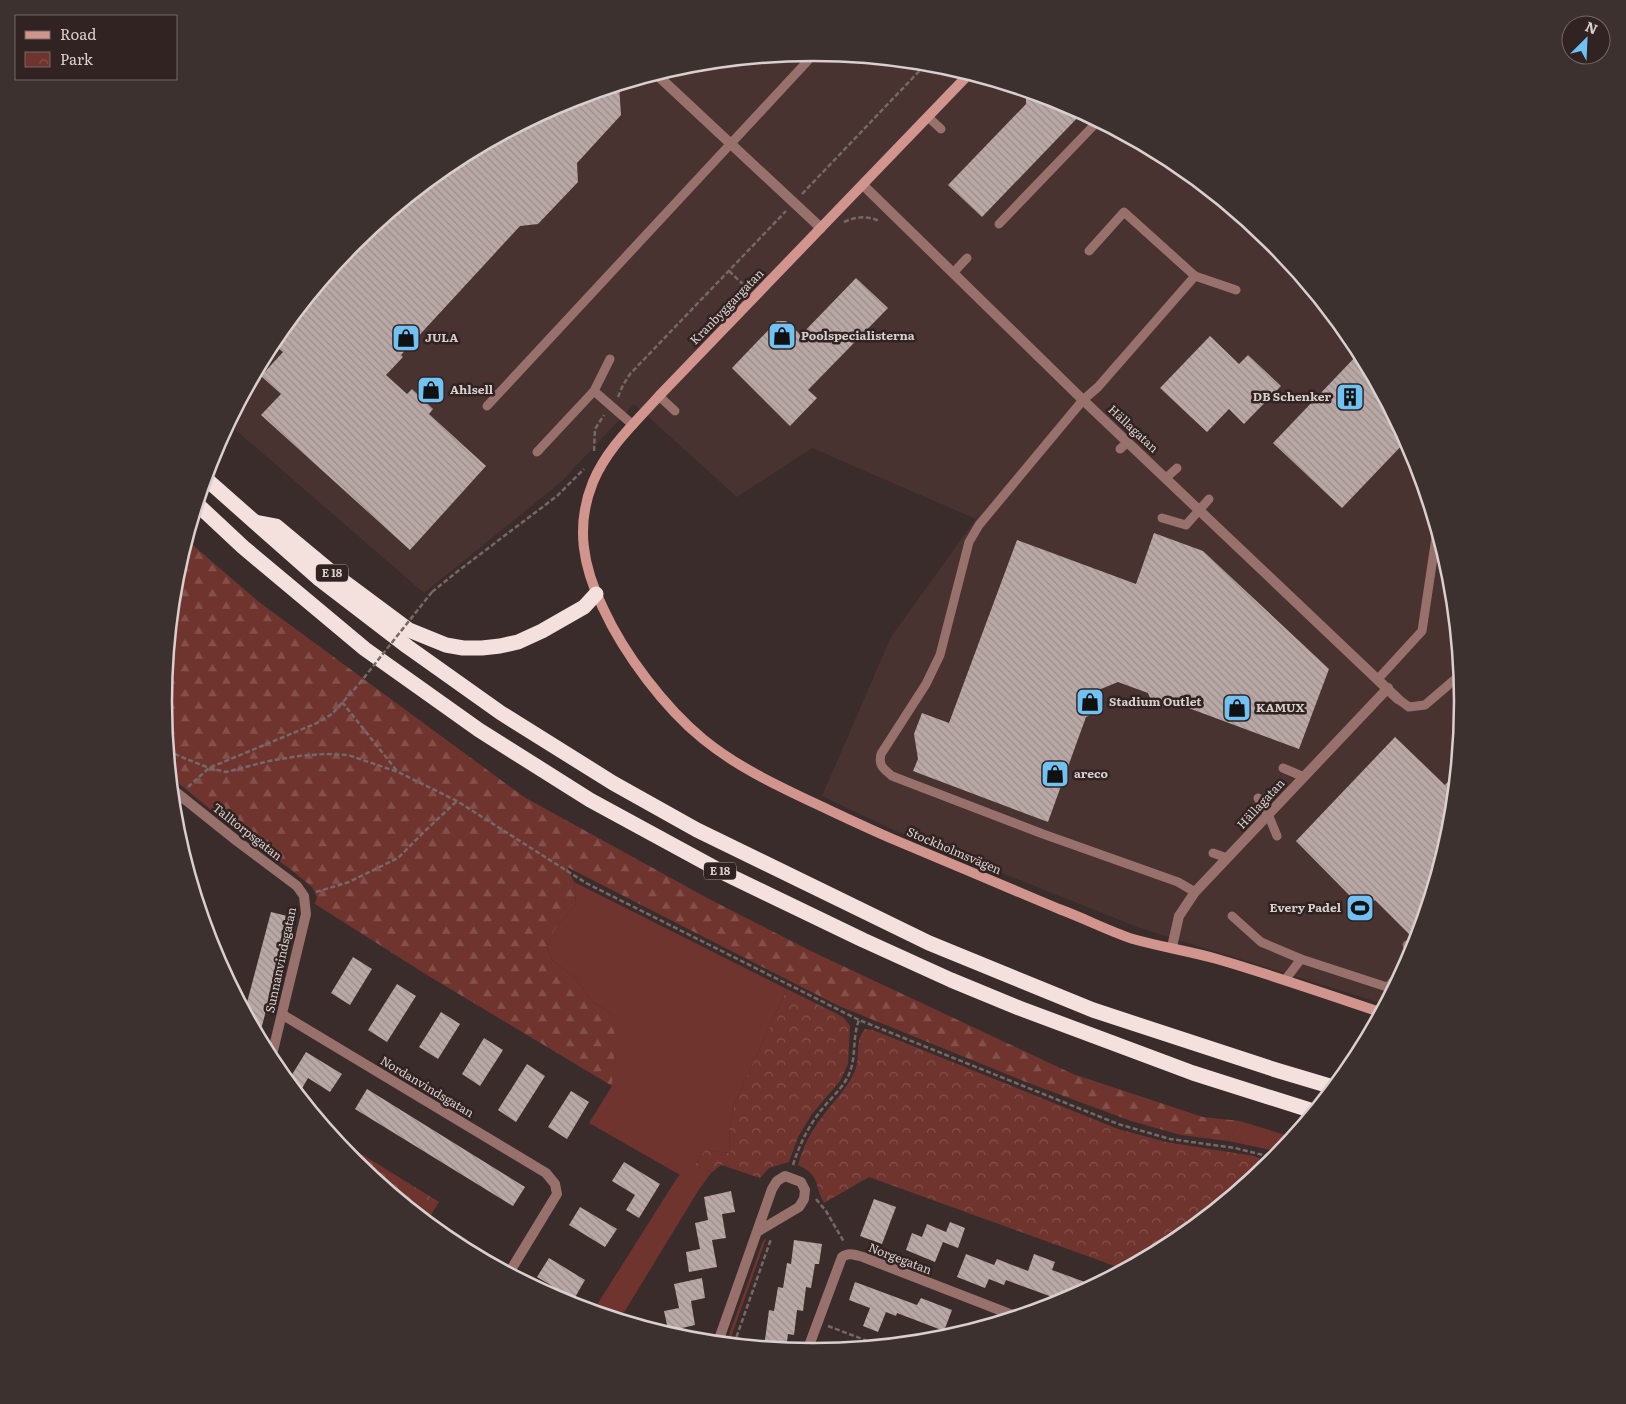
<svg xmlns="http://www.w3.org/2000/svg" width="1626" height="1404" font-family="Literata,serif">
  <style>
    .built { fill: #483331 }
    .grass { fill: #70342e }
    .forest { fill: url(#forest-firs) }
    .park { fill: url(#park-crowns) }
    .building { fill: url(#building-back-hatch) }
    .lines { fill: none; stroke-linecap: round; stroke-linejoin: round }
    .path { stroke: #756867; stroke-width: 2.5; stroke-dasharray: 5 2.5; stroke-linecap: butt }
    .lane { stroke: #98716c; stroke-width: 9 }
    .street { stroke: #98716c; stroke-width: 10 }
    .secondary { stroke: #d2958d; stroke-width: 10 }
    .highway { stroke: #f4e1de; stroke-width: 15 }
    .path-bridge { stroke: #756867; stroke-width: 2.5; stroke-dasharray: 5 2.5; stroke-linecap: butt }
    .labels { text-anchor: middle; stroke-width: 5; stroke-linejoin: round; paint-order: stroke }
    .shield { fill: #302321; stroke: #a69b9a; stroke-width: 1 }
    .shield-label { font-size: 11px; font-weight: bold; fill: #d8cfce }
    .street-label { font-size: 12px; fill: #d8cfce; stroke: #302321 }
    .poi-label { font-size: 12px; font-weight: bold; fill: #d8cfce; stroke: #302321; text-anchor: start }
    .rim { fill: none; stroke: #d8cfce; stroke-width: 2.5 }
  </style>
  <defs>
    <pattern id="forest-firs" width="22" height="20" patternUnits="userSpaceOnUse" patternTransform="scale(1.25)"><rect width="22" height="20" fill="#70342e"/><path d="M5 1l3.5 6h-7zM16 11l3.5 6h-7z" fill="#84504b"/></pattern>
    <pattern id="park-crowns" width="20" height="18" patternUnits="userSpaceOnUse" patternTransform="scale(1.25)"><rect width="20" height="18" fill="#70342e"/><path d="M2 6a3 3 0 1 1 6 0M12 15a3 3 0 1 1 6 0" fill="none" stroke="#84504b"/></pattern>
    <pattern id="building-back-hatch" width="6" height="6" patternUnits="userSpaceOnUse" patternTransform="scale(1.25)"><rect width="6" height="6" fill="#b9a8a5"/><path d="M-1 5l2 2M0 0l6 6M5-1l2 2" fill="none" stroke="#9b8e8b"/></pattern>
  </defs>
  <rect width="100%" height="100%" fill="#3a2c2a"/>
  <path class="built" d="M813,53L940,65L1062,102L1174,162L1272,243L1353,341L1413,454L1450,576L1462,702L1450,829L1413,951L1384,1004L1140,928L896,831L822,796L891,637L976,519L812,448L737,497L634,404L561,482L424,593L229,424L273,341L354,243L452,162L565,102L687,65Z"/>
  <g class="grass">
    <path d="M574,882L787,989L735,1102C730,1121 728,1133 730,1153L705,1150L695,1165L711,1173L698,1191L620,1319L593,1311L677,1178L680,1175L589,1123L612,1086L613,1015L592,1001L576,979L552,960L547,946L555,929L576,904Z"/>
    <path d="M1240,1121L1292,1137L1280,1152L1228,1141Z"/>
    <path d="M766,1239L729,1343H726L760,1249L763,1241Z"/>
  </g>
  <path class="forest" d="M187,540L259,602L524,797L709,899L815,953L1073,1074L1203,1117L1240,1121L1228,1141L1181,1135L1131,1121L1026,1082L839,1006L567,867L574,882L576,904L555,929L547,946L552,960L576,979L592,1001L613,1015L615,1041L612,1086L427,975L315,904L317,897L312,887L289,868L240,834L171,777L164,702L176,575Z"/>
  <g class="park">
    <path d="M787,989L843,1017L850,1026L848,1064L840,1081L812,1114L798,1137L789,1162L769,1168L760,1178L721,1165L711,1173L695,1165L705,1150L730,1153C728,1133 730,1121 735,1102Z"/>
    <path d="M865,1029L873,1030L1118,1129L1166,1142L1254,1156L1259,1158L1264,1168L1174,1242L1123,1269L869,1177L824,1203C814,1185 821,1176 798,1165C803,1147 811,1131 822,1117C833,1102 846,1090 854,1073C861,1059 854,1041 865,1029Z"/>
    <path d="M334,1137L439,1202L427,1221L354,1161Z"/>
  </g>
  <g class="building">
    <path d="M619,85L621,115L577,163L578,182L538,224L520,226L401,355L403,357L386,375L407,394L412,389L433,409L429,414L486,466L410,550L261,415L281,394L261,376L283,352L272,343L354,243L452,162L565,102Z"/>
    <path d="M1036,94L1062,102L1082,113L982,217L948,185L1026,104V96H1034Z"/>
    <path d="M856,278L888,308L808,390L817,398L790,426L732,368L777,321H786L801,335Z"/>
    <path d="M1210,336L1239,364L1248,355L1281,386L1244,424L1229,409L1207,432L1160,388Z"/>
    <path d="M1359,353L1406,441L1342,508L1273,443Z"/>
    <path d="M1154,533L1203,551L1329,669L1299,749L1175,703L1164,707L1158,706L1150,698L1148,693L1118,682L1096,691L1104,709L1086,717L1048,822L913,771L918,759L914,734L922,713L949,723L1017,540L1136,584Z"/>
    <path d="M1395,737L1445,785L1455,774L1450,829L1416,941L1375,900L1358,917L1347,907L1354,900L1296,841Z"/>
    <path d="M271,912L291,917L259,1037L245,1010Z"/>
    <path d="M353,957L372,969L350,1005L331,993Z"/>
    <path d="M397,984L416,996L387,1042L368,1030Z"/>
    <path d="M441,1012L460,1024L438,1059L419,1047Z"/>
    <path d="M484,1038L503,1050L480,1086L462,1074Z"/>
    <path d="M306,1052L342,1074L330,1092L308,1078L300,1092L293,1088L288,1081Z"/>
    <path d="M527,1064L545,1076L516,1122L498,1110Z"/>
    <path d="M367,1089L525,1187L513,1206L355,1109Z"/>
    <path d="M571,1091L589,1102L567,1139L548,1127Z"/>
    <path d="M624,1162L660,1184L639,1218L626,1210L635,1195L612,1181Z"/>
    <path d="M731,1191L735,1212L722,1214L726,1238L712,1240L717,1267L689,1272L686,1252L700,1249L695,1223L708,1220L704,1197Z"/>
    <path d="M874,1199L896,1207L882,1244L860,1236Z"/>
    <path d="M580,1207L617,1229L605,1247L569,1225Z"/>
    <path d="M950,1222L965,1228L958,1248L943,1242L935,1262L906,1250L912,1233L922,1237L927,1224L946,1232Z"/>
    <path d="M794,1240L822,1244L819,1264H815L811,1288L806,1287L803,1311L797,1310L794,1335L788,1334L786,1349L764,1347L769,1310L774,1311L778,1287L783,1288L787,1263L791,1264Z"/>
    <path d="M966,1254L994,1265L997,1259L1028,1271L1034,1254L1055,1262L1052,1270L1093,1285L1063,1301L1006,1280L1004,1285L989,1279L985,1288L957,1277Z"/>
    <path d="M549,1258L585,1280L574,1299L537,1277Z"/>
    <path d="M702,1278L705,1298L691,1301L695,1325L682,1328L684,1338L669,1334L664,1311L679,1308L674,1284Z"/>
    <path d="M855,1282L917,1305L921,1298L952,1310L944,1331L897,1313L896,1316L886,1312L878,1332L863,1326L870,1308L849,1300Z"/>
  </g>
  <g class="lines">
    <g class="path">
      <path d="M802,194L926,64"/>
      <path d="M844,222C857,216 867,216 880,221"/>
      <path d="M729,271L746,287"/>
      <path d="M618,397L623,385L630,374L786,211"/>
      <path d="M594,451L595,429L604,415"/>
      <path d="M432,592L458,571L557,496L584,469"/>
      <path d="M342,702L397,771"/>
      <path d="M168,750L179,756L209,768L226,772L269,761L299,756L324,754L348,755L398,772L457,801L586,883L859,1020L1118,1124L1170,1139L1235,1148L1275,1158"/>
      <path d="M188,787L209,768L317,723L332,714L359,684"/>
      <path d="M316,892L349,882L398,858L426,830L457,801"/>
      <path d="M1270,1163V1156"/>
      <path d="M793,1165C799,1146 807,1129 819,1113C827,1102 839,1092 846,1080C858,1060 851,1041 859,1020"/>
      <path d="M816,1199L826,1211L844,1242"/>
      <path d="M828,1326L878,1345"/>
      <path d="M734,1344L771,1239"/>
    </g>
    <g class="lane">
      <path d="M928,117L941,129"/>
      <path d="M999,224L1098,121"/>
      <path d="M1089,251L1124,212L1195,276"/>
      <path d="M953,273L967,258"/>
      <path d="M594,391L633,425"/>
      <path d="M659,396L675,411"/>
      <path d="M487,406L815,53"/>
      <path d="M1120,449L1128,442"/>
      <path d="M537,452L594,391L610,359"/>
      <path d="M1166,478L1177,468"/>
      <path d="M1162,518L1186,525L1209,499"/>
      <path d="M1378,679L1422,631L1437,531"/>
      <path d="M1398,699L1409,707L1425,705L1460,675"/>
      <path d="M1283,768L1304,777"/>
      <path d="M1258,798L1268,814L1277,836"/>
      <path d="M1213,853L1227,858"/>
      <path d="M1195,892L1178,882L1043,834L892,776C884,769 878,766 881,754L926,684L940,655L969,542L979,525L1083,400L1098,387L1195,276L1236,290"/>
      <path d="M1232,916L1261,942L1301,959L1393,989"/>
      <path d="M1407,945L1413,951"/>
      <path d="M1285,980L1301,959"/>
      <path d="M1388,987L1402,971"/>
    </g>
    <g class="street">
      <path d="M656,74L821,228"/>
      <path d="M863,185L1083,400L1398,699"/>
      <path d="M172,789L237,841L297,886L304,896L306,914L271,1059"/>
      <path d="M1172,947L1179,916L1195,892L1388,688"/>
      <path d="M283,1015L546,1173L555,1184L557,1194L509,1273"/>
      <path d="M718,1342L772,1189L777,1181L785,1176L801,1182L805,1190L804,1199L799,1207L757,1232"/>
      <path d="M807,1351L842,1257C849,1252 855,1255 863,1257L1015,1316"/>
    </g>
    <path class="secondary" d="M969,74L659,396C635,423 607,448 593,482C575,526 583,567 603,608C624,654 665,708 703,739C736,766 774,784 812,802C840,815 867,828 895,840C950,863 1004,886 1059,909C1084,918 1108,931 1133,939C1161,947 1189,951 1217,959C1272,975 1326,994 1380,1012"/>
    <g class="highway">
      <path d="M205,478L318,578L408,647L501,713L613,783L697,830L929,943L1093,1010L1276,1070L1333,1087"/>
      <path d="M197,504L243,547L365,649L479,730L590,800L726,874L863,940L951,980L1019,1008L1193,1073L1313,1111"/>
      <path d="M255,522L276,526L335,575L409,630L446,645L463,648H482L500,646L518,642L542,631L584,607L596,594"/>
    </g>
    <path class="path-bridge" d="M359,684L432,592"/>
  </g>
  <defs>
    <symbol id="shop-square" viewBox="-11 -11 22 22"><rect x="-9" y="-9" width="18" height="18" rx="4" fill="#70c2f4" stroke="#302321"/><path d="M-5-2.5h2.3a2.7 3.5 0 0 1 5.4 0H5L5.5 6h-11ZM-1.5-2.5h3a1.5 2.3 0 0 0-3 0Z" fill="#111"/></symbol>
    <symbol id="building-square" viewBox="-11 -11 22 22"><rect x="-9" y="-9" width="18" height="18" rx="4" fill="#70c2f4" stroke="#302321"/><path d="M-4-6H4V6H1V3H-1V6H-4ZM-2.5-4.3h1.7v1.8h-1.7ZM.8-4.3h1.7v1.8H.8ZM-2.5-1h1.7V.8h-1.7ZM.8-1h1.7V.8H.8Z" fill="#111"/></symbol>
    <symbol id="stadium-square" viewBox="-11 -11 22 22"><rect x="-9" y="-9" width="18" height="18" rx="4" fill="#70c2f4" stroke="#302321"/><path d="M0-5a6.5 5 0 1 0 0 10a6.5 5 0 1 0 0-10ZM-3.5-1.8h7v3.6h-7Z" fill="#111"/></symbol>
  </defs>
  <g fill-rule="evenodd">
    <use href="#shop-square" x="766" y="320" width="32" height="32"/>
    <use href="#shop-square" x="390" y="322" width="32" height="32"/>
    <use href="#shop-square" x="415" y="374" width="32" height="32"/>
    <use href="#building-square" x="1334" y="381" width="32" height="32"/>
    <use href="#shop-square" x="1074" y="686" width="32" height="32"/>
    <use href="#shop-square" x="1221" y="692" width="32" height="32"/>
    <use href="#shop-square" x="1039" y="758" width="32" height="32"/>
    <use href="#stadium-square" x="1344" y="892" width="32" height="32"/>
  </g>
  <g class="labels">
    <g class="shield">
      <rect x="316" y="564.5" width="32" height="17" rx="4"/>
      <rect x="704" y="862.5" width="32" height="17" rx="4"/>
    </g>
    <g class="shield-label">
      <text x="332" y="577">E 18</text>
      <text x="720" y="875">E 18</text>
    </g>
    <g class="street-label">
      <text transform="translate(727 307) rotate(-46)" y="4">Kranbyggargatan</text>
      <text transform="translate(1133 429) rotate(43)" y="4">Hällagatan</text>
      <text transform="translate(1261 804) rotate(-47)" y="4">Hällagatan</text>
      <text transform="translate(247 832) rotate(38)" y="4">Talltorpsgatan</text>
      <text transform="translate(954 851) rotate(23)" y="4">Stockholmsvägen</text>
      <text transform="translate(281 960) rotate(-78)" y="4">Sunnanvindsgatan</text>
      <text transform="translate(427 1087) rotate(31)" y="4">Nordanvindsgatan</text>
      <text transform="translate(900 1259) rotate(21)" y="4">Norgegatan</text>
    </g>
    <g class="poi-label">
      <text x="801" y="340">Poolspecialisterna</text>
      <text x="425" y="342">JULA</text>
      <text x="450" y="394">Ahlsell</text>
      <text x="1331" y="401" text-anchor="end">DB Schenker</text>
      <text x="1109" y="706">Stadium Outlet</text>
      <text x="1256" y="712">KAMUX</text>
      <text x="1074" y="778">areco</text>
      <text x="1341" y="912" text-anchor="end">Every Padel</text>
    </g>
  </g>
  <path d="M0 0H1626V1404H0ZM172 702a641 641 0 1 1 1282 0a641 641 0 1 1-1282 0Z" fill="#3d312f" fill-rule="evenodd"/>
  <path class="rim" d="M172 702a641 641 0 1 1 1282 0a641 641 0 1 1-1282 0Z"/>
  <rect x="15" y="15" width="162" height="65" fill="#302321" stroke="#736866"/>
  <rect x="25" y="31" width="25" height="8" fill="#d2958d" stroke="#736866"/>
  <text x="60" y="40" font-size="15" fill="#d8cfce">Road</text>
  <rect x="25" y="52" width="25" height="15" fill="url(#park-crowns)" stroke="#736866"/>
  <text x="60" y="65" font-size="15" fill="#d8cfce">Park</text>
  <g transform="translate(1586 40) rotate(24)"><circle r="24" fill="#302321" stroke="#736866"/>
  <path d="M0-4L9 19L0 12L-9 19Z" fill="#70c2f4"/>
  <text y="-8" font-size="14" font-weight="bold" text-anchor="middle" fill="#d8cfce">N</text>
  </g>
</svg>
